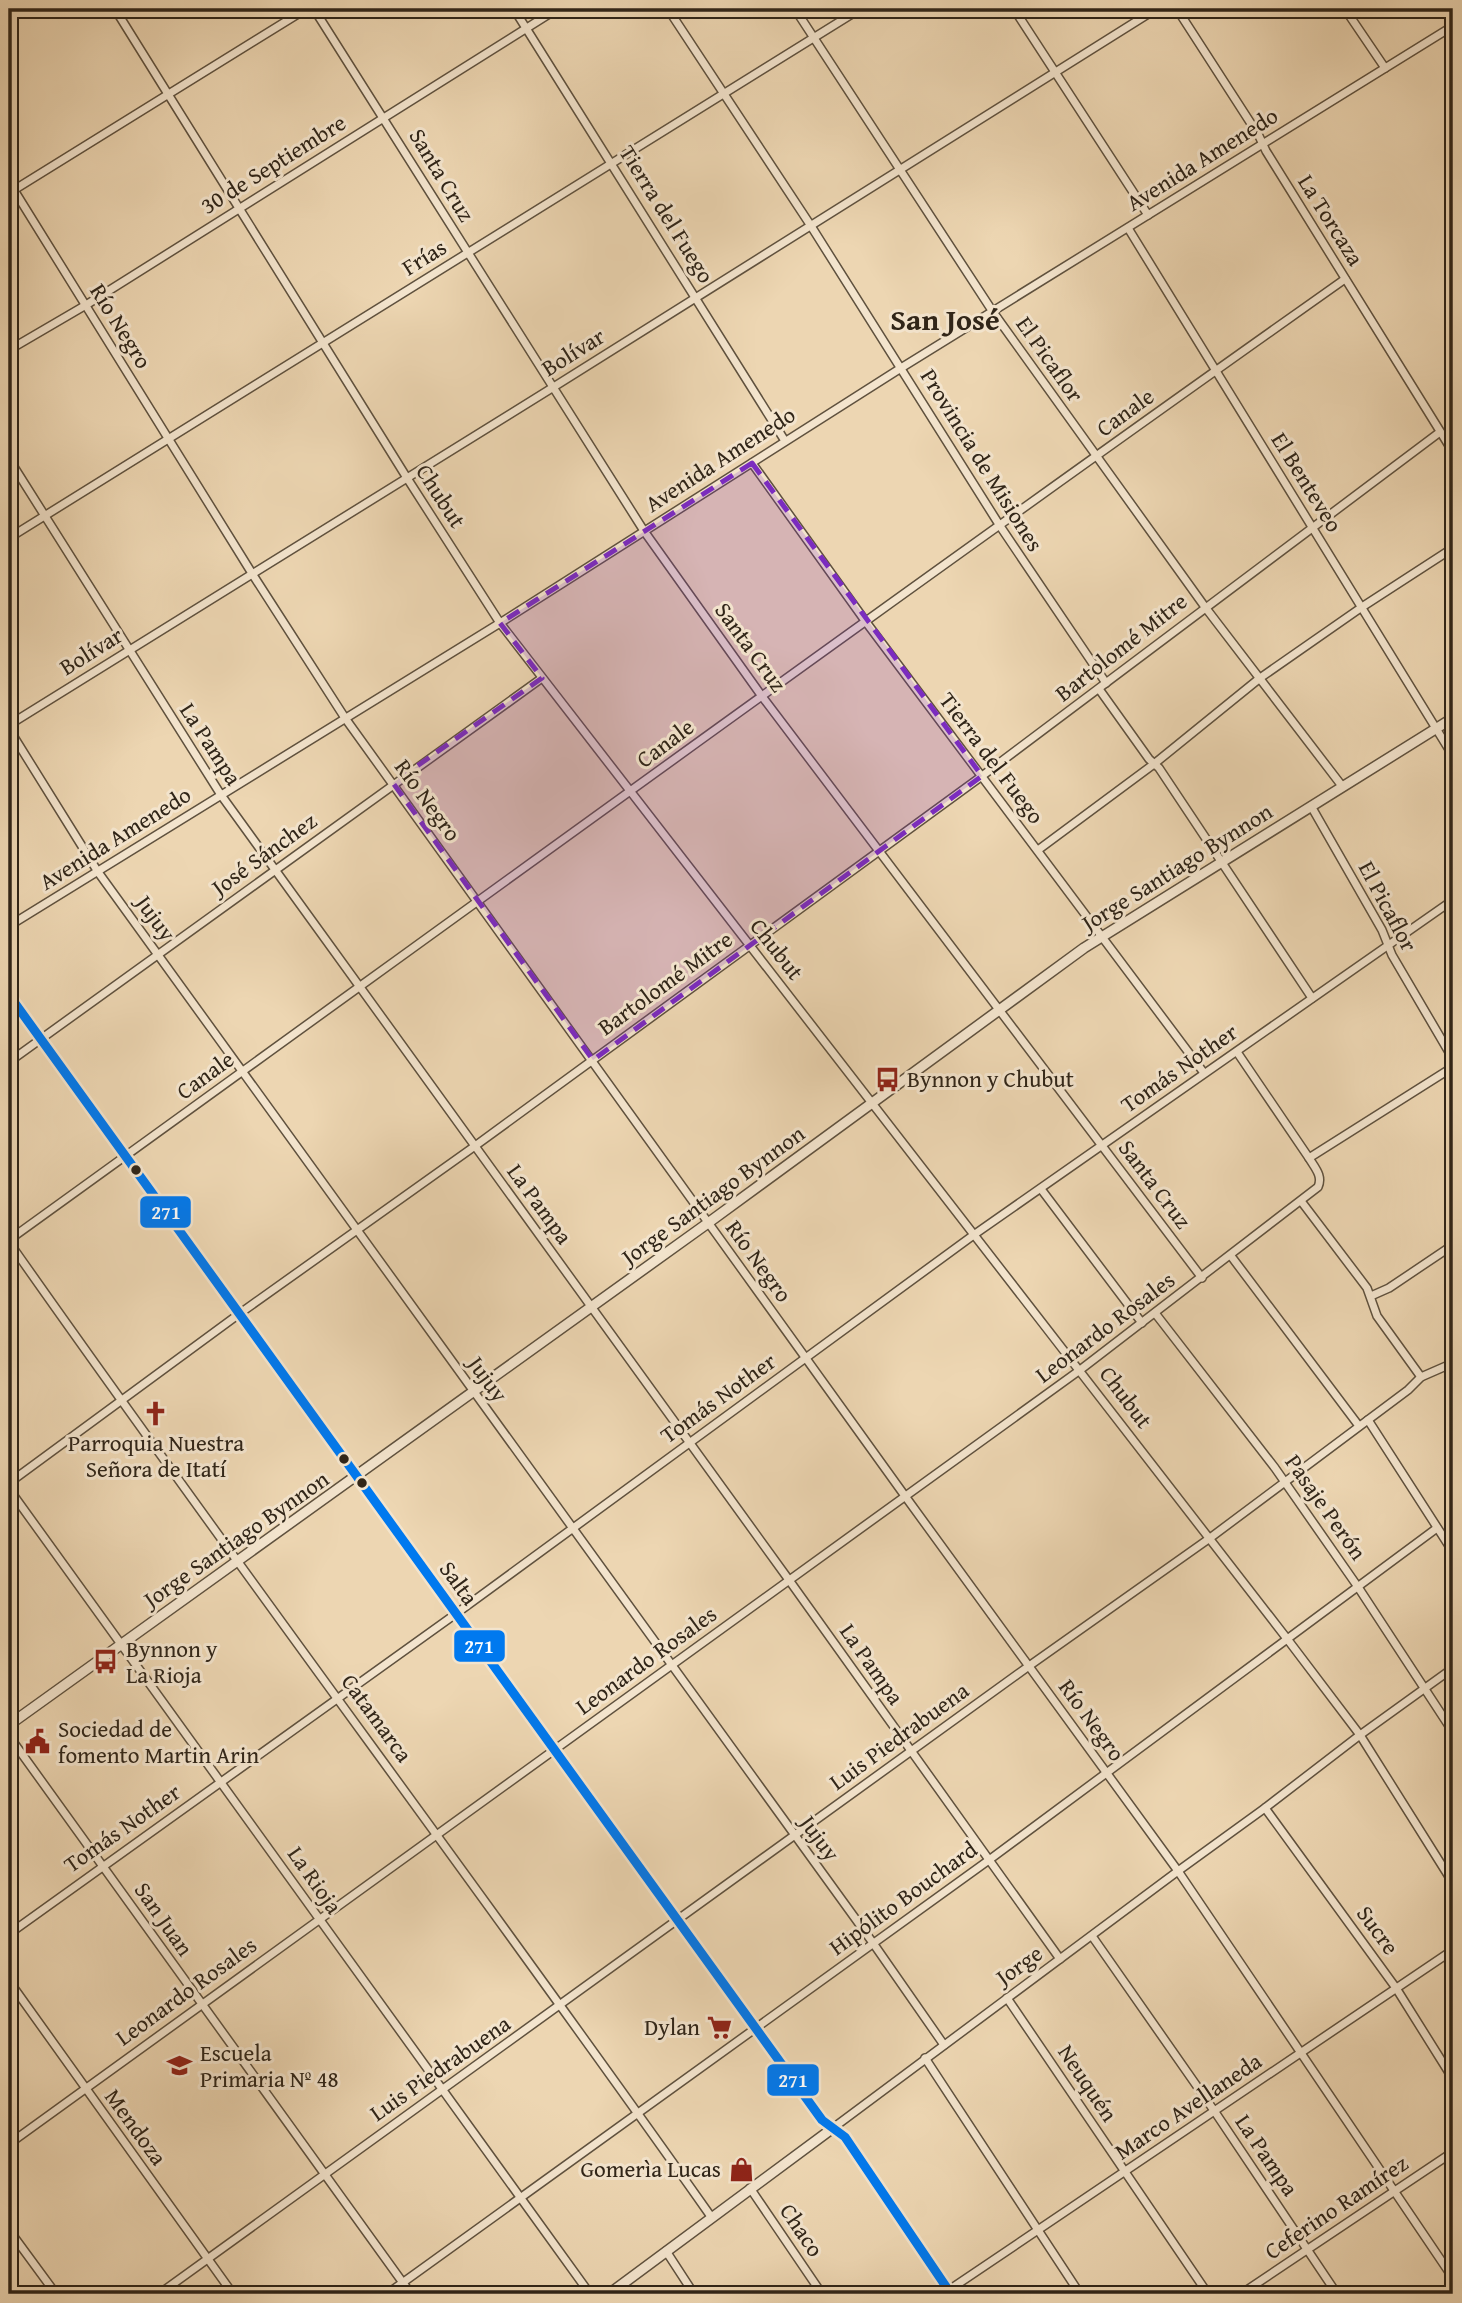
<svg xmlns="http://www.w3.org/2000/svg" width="1462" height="2303" font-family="'Gentium Book Plus',serif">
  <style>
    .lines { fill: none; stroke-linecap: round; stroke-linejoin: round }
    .minor-casing { stroke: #5f513e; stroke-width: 10 }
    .tertiary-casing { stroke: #5f513e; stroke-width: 12 }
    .minor { stroke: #f3e4cd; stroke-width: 7 }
    .tertiary { stroke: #f3e4cd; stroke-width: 9 }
    .bus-1-casing { stroke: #f3e4cd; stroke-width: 14 }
    .bus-1 { stroke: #0079ef; stroke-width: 9 }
    .marked { fill: #7b2cbf; fill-opacity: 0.2; stroke: #7b2cbf; stroke-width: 5; stroke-dasharray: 14 9; stroke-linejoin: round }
    .bus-dot { fill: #302518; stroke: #f3e4cd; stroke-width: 2.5 }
    .labels { text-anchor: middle; stroke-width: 6; stroke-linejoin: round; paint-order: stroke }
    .street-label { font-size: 23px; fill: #302518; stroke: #f3e4cd }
    .poi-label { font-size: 23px; fill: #302518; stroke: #f3e4cd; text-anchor: start }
    .district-label { font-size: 30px; font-weight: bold; fill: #302518; stroke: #f3e4cd }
    .line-badge { stroke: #f3e4cd; stroke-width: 2.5 }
    .badge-label { font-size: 19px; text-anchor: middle; font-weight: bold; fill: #fff }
  </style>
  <rect width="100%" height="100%" fill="#edd6b2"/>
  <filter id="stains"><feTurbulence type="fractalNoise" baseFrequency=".00286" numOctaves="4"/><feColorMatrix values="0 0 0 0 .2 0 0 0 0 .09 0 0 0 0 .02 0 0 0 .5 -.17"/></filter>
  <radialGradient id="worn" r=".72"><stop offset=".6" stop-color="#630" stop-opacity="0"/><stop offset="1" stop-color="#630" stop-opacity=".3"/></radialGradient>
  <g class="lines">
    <defs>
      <g id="minor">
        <path d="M115,9L407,478L500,623L1288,1640L1360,1735L1453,1883"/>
        <path d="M314,9L644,531L761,695L1202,1278"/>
        <path d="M514,9L785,441"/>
        <path d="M668,9L811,226L1000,526L1106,683"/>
        <path d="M795,9L993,312L1205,607L1342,786"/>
        <path d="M1014,9L1148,215"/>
        <path d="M1177,9L1259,136L1266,151L1453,452"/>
        <path d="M1345,9L1385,68"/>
        <path d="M9,17L22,9"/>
        <path d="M9,182L253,575L345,718L905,1496L1178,1871L1453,2278"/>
        <path d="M9,193L306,9"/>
        <path d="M1128,228L1453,756"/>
        <path d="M9,350L86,305L557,9"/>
        <path d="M9,459L221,795L789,1580L1060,1959"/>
        <path d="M752,463L866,622L1204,1073"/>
        <path d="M9,538L860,9"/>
        <path d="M1099,689L1149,759L1159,768L1312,998"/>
        <path d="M9,725L552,388L1156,9"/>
        <path d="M9,729L98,872L873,1943L944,2045"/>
        <path d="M1311,806L1382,930L1392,955L1453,1059"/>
        <path d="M1038,850L1154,764L1260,678L1362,607L1453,548"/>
        <path d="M9,926L500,623L901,368L1453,26"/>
        <path d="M9,1062L542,678"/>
        <path d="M1309,1158L1453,1067"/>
        <path d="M1041,1189L1142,1323"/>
        <path d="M1301,1201L1367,1288L1377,1316L1421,1377"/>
        <path d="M9,1240C454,919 897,596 1345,279"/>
        <path d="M9,1242C239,1570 481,1890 712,2218"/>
        <path d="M1231,1256L1359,1426"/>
        <path d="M1371,1296L1389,1288L1453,1245"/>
        <path d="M1155,1313L1275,1468L1358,1587L1453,1732"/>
        <path d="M1368,1420L1453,1552"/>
        <path d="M9,1483L239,1314L475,1146L982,776L1440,432"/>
        <path d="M9,1489L590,2294"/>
        <path d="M9,1736L411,2294"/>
        <path d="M1265,1808L1396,1988L1453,2079"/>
        <path d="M9,1934L457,1613L975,1234L1453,900"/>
        <path d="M1092,1936L1215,2112L1337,2294"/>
        <path d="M9,1981L233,2294"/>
        <path d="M1007,1998L1208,2294"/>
        <path d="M925,2058L1080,2294"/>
        <path d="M833,2128L1178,1871L1265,1808L1360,1735L1453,1668"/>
        <path d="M9,2144L1080,1370L1318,1187C1323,1176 1315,1168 1309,1158L1237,1052"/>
        <path d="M750,2188L822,2294"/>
        <path d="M9,2230L56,2294"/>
        <path d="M666,2251L694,2294"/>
        <path d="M159,2294L1029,1666L1210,1538L1408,1390L1421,1377L1453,1363"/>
        <path d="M387,2294L989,1860L1437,1528"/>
        <path d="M943,2294L1453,1950"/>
        <path d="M1241,2294L1453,2152"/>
      </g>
      <g id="tertiary">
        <path d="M9,995L822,2120L845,2137L951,2294"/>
        <path d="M9,1725L708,1223L1084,948L1453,718"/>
        <path d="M609,2294L833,2128"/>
      </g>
    </defs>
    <use href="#minor" class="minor-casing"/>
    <use href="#tertiary" class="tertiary-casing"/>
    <use href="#minor" class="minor"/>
    <use href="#tertiary" class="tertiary"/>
    <defs>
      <path id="bus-1" d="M9,995L822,2120L845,2137L951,2294"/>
    </defs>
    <use href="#bus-1" class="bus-1-casing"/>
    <use href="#bus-1" class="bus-1"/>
  </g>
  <path class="marked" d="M752,463L982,776L593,1060L393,783L542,678L500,623Z"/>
  <defs>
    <symbol id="bus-bare" viewBox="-9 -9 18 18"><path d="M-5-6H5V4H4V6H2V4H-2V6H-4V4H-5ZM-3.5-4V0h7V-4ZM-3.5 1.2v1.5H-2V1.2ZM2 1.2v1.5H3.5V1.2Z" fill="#8f2418" stroke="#f3e4cd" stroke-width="2.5" paint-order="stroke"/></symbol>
    <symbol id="church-bare" viewBox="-9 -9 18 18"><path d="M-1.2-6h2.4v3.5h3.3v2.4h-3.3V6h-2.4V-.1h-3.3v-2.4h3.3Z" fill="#8f2418" stroke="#f3e4cd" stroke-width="2.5" paint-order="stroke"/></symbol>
    <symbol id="civic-bare" viewBox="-9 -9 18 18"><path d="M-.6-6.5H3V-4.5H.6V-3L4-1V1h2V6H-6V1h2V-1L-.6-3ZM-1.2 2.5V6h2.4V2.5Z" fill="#8f2418" stroke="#f3e4cd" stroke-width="2.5" paint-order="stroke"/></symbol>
    <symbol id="supermarket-bare" viewBox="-9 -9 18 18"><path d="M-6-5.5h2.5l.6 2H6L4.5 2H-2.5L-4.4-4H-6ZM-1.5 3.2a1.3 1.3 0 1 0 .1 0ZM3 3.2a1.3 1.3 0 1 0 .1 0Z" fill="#8f2418" stroke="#f3e4cd" stroke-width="2.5" paint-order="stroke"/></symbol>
    <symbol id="school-bare" viewBox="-9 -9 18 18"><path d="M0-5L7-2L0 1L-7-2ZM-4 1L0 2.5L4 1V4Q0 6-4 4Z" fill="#8f2418" stroke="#f3e4cd" stroke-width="2.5" paint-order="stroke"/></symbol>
    <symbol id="shop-bare" viewBox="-9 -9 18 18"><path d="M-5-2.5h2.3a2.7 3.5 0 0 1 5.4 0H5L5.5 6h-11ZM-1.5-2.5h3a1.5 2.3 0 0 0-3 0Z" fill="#8f2418" stroke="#f3e4cd" stroke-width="2.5" paint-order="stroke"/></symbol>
  </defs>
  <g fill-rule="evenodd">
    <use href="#bus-bare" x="870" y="1062" width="35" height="35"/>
    <use href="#church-bare" x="138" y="1396" width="35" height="35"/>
    <use href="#bus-bare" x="88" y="1644" width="35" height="35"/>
    <use href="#civic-bare" x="20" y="1724" width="35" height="35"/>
    <use href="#supermarket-bare" x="702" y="2010" width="35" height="35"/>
    <use href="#school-bare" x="162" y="2048" width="35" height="35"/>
    <use href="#shop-bare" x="724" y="2152" width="35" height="35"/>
  </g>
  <g class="bus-dot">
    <circle cx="136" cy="1170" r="6"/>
    <circle cx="344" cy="1459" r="6"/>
    <circle cx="362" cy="1483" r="6"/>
  </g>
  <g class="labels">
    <g class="street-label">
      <text transform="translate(1202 159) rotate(-32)" y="8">Avenida Amenedo</text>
      <text transform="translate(273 164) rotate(-32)" y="8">30 de Septiembre</text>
      <text transform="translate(442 175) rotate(59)" y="8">Santa Cruz</text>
      <text transform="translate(667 214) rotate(58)" y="8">Tierra del Fuego</text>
      <text transform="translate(1331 220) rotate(58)" y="8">La Torcaza</text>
      <text transform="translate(424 257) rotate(-32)" y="8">Frías</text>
      <text transform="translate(121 326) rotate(58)" y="8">Río Negro</text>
      <text transform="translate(573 352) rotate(-32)" y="8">Bolívar</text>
      <text transform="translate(1050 359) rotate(55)" y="8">El Picaflor</text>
      <text transform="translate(1125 412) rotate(-36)" y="8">Canale</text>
      <text transform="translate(720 459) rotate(-33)" y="8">Avenida Amenedo</text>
      <text transform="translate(982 460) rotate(58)" y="8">Provincia de Misiones</text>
      <text transform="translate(1307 482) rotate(58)" y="8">El Benteveo</text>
      <text transform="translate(441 496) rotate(57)" y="8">Chubut</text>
      <text transform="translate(751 647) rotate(54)" y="8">Santa Cruz</text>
      <text transform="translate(1121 647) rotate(-38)" y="8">Bartolomé Mitre</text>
      <text transform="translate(91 651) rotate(-32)" y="8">Bolívar</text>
      <text transform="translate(665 743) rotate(-37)" y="8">Canale</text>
      <text transform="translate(211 744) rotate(57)" y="8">La Pampa</text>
      <text transform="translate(992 758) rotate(53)" y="8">Tierra del Fuego</text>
      <text transform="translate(428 800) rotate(54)" y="8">Río Negro</text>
      <text transform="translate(115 838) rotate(-32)" y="8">Avenida Amenedo</text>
      <text transform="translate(264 854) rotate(-36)" y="8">José Sánchez</text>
      <text transform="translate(1177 867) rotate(-32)" y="8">Jorge Santiago Bynnon</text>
      <text transform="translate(1388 906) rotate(62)" y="8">El Picaflor</text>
      <text transform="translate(156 918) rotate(54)" y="8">Jujuy</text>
      <text transform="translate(777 949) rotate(52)" y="8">Chubut</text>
      <text transform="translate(665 983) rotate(-36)" y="8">Bartolomé Mitre</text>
      <text transform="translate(1179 1068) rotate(-35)" y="8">Tomás Nother</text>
      <text transform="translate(205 1075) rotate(-36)" y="8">Canale</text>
      <text transform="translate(1155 1184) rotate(53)" y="8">Santa Cruz</text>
      <text transform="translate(713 1195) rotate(-36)" y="8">Jorge Santiago Bynnon</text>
      <text transform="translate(540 1204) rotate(54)" y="8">La Pampa</text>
      <text transform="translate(759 1261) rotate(54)" y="8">Río Negro</text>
      <text transform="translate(1105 1327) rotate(-37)" y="8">Leonardo Rosales</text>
      <text transform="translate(488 1379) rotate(54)" y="8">Jujuy</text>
      <text transform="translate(1126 1397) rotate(53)" y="8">Chubut</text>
      <text transform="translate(718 1398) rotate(-36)" y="8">Tomás Nother</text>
      <text transform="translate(1326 1507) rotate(55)" y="8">Pasaje Perón</text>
      <text transform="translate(236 1539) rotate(-35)" y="8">Jorge Santiago Bynnon</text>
      <text transform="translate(459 1583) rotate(54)" y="8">Salta</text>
      <text transform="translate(646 1660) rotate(-36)" y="8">Leonardo Rosales</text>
      <text transform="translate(872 1664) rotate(55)" y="8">La Pampa</text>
      <text transform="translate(377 1718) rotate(54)" y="8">Catamarca</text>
      <text transform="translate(1092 1720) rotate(54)" y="8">Río Negro</text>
      <text transform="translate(899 1736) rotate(-36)" y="8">Luis Piedrabuena</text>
      <text transform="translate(122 1828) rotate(-35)" y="8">Tomás Nother</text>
      <text transform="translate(820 1838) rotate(54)" y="8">Jujuy</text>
      <text transform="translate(315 1880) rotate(55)" y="8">La Rioja</text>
      <text transform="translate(903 1898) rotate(-36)" y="8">Hipólito Bouchard</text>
      <text transform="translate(164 1919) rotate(55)" y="8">San Juan</text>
      <text transform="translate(1378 1930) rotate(54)" y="8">Sucre</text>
      <text transform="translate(1019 1965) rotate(-36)" y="8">Jorge</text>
      <text transform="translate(186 1991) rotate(-36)" y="8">Leonardo Rosales</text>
      <text transform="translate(440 2068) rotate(-35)" y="8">Luis Piedrabuena</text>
      <text transform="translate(1088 2083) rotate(56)" y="8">Neuquén</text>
      <text transform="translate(1188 2106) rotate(-34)" y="8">Marco Avellaneda</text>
      <text transform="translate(136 2127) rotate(54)" y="8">Mendoza</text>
      <text transform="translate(1267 2155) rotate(56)" y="8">La Pampa</text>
      <text transform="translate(1336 2207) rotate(-34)" y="8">Ceferino Ramírez</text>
      <text transform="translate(802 2230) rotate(56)" y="8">Chaco</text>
    </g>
    <g class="poi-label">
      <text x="907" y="1087">Bynnon y Chubut</text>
      <text x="156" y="1451" text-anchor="middle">Parroquia Nuestra<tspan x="156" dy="26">Señora de Itatí</tspan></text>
      <text x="126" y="1657">Bynnon y<tspan x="126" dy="26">La Rioja</tspan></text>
      <text x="58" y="1737">Sociedad de<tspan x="58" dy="26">fomento Martin Arin</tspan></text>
      <text x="700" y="2035" text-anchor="end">Dylan</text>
      <text x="200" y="2061">Escuela<tspan x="200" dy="26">Primaria Nº 48</tspan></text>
      <text x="721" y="2177" text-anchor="end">Gomerìa Lucas</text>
    </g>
    <g class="district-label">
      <text x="945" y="330">San José</text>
    </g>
  </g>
  <g class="line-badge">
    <rect x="139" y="1195" width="53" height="34" rx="7" fill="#0079ef"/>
    <rect x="453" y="1629" width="53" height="34" rx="7" fill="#0079ef"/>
    <rect x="766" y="2063" width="54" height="34" rx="7" fill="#0079ef"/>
  </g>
  <g class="badge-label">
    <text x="166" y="1219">271</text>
    <text x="479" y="1653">271</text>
    <text x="793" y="2087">271</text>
  </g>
  <rect width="1462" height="2303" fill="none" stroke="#edd6b2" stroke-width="35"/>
  <rect x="10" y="10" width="1441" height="2282" fill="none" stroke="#302518" stroke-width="3.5"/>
  <rect x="18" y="18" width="1427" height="2268" fill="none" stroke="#302518" stroke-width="2"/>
  <rect width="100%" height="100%" filter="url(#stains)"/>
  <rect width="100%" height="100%" fill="url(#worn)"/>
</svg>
